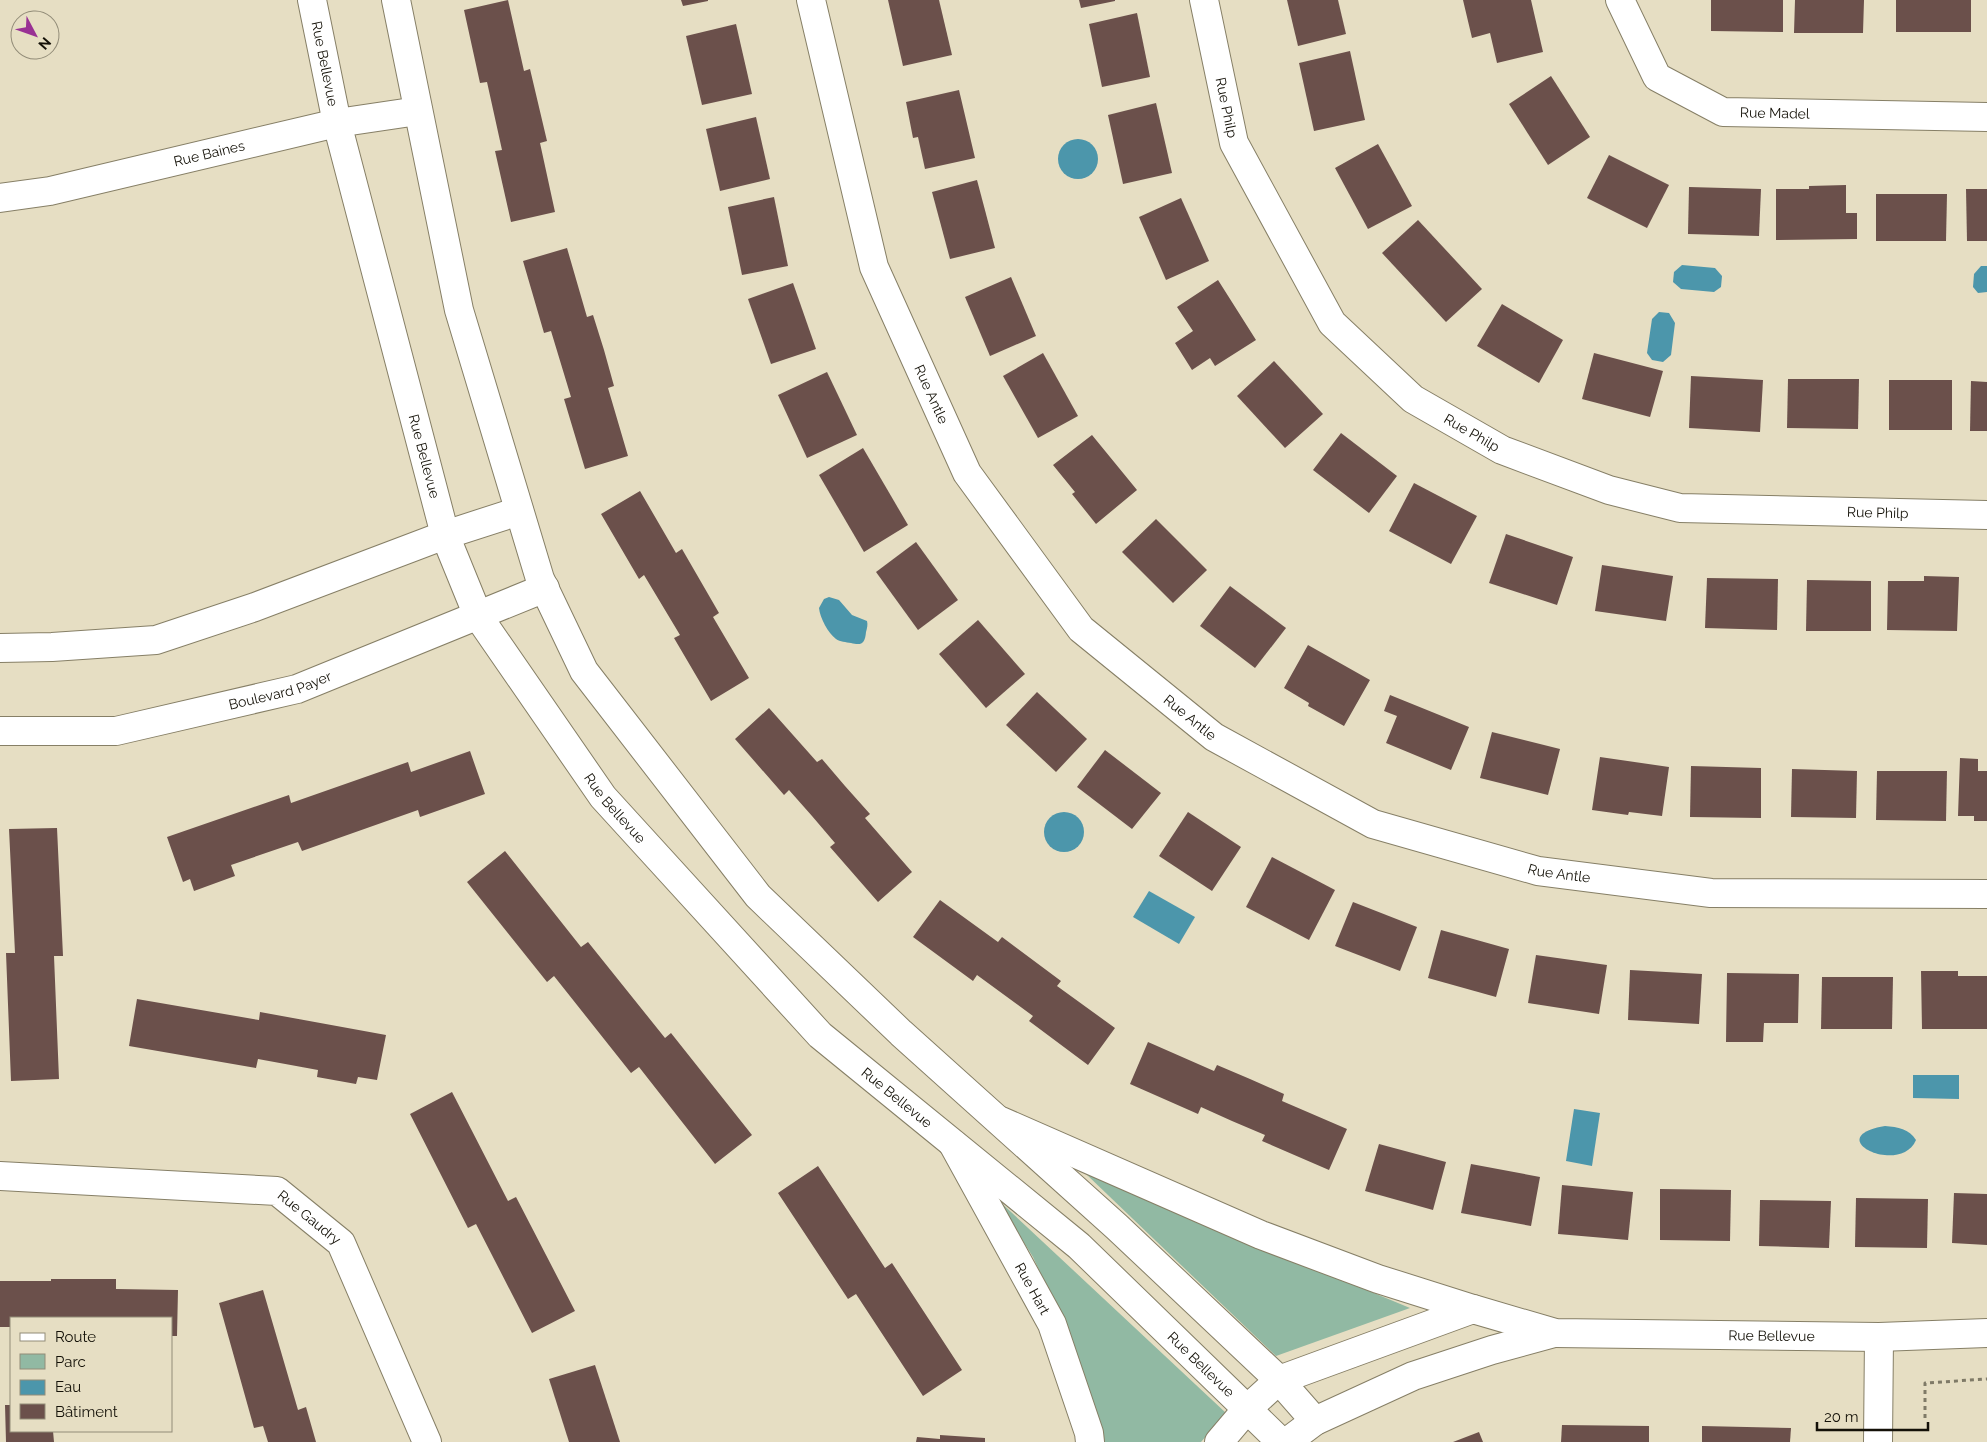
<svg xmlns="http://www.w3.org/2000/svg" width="1987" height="1442" font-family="Raleway,sans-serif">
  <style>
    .green { fill: #91b9a3 }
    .water { fill: #4c96ab }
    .building { fill: #6b504b }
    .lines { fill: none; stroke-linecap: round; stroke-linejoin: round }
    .minor-casing { stroke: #867f66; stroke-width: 30 }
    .tertiary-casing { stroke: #867f66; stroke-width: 30 }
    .path { stroke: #7f7a67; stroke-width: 3; stroke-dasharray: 4 4; stroke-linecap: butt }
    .minor { stroke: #fff; stroke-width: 28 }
    .tertiary { stroke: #fff; stroke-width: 28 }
    .labels { text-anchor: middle; stroke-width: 5; stroke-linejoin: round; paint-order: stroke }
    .street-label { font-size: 14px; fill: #141108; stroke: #e6dec3 }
  </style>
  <rect width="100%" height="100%" fill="#e6dec3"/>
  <g class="green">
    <path d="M1085,1173L1410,1308L1276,1356Z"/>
    <path d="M996,1198L1226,1413L1201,1442H1099L1051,1297L1033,1257Z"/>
  </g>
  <g class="water">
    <circle cx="1078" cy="159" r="20"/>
    <path d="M1682,265L1715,268L1722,276L1721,287L1714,292L1681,289L1673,282L1674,272Z"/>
    <path d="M1981,266H1987V292L1978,293L1973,287L1974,274Z"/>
    <path d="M1659,312L1669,313L1675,323L1671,355L1663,362L1652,360L1647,353L1652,319Z"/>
    <path d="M829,597L839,600L852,615L867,621C868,625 867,628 866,632C865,643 862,646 851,643C846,642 840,642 836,639C828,633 820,618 819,608L824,599Z"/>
    <circle cx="1064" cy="832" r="20"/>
    <path d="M1149,891L1195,917L1179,944L1133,917Z"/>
    <path d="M1913,1075H1959V1099L1913,1098Z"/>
    <path d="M1574,1109L1600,1113L1592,1166L1566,1161Z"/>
    <path d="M1885,1126C1898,1127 1909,1129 1916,1140C1900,1177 1819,1137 1885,1126Z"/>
  </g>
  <g class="building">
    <path d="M508,0L524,71L530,69L547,141L540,143L555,212L511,222L495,151L502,150L487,82L480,83L464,10Z"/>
    <path d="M681,0H708V1L683,6Z"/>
    <path d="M888,0H939L952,55L903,66Z"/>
    <path d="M1079,0H1115V1L1081,8Z"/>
    <path d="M1287,0H1338L1346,34L1298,46Z"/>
    <path d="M1463,0H1531L1543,52L1497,63L1490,33L1472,38Z"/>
    <path d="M1711,0H1783V32L1711,31Z"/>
    <path d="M1795,0H1864L1863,33H1794Z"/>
    <rect x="1896" y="0" width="75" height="32"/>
    <path d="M1137,13L1150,77L1102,87L1089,24Z"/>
    <path d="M736,24L752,94L702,105L686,36Z"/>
    <path d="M1350,51L1365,120L1314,131L1299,63Z"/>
    <path d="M1551,76L1590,137L1548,165L1509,104Z"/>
    <path d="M959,90L975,158L925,169L918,137L913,138L906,102Z"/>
    <path d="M1156,103L1172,173L1123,184L1108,115Z"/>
    <path d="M756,117L770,179L720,191L706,129Z"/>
    <path d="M1378,144L1412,206L1368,229L1335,168Z"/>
    <path d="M1609,155L1669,185L1647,228L1587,198Z"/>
    <path d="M977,180L995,248L950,259L932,192Z"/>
    <path d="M1846,185V213H1857V239L1776,240V189H1809V186Z"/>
    <path d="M1689,187L1761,189L1759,236L1688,234Z"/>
    <path d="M1966,189H1987V241H1967Z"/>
    <path d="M1876,194H1947L1946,241H1876Z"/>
    <path d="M774,197L788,266L742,275L728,207Z"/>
    <path d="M1181,198L1209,261L1166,280L1139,217Z"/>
    <path d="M1418,220L1482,289L1446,322L1382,253Z"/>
    <path d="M567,248L587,317L593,315L604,350L614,386L608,388L628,456L585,469L564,399L571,397L551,331L544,333L523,261Z"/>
    <path d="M1011,277L1036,336L990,356L965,297Z"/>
    <path d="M1218,280L1256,340L1215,366L1210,358L1192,370L1175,343L1193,331L1177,307Z"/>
    <path d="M793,283L816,349L771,364L748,299Z"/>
    <path d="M1502,304L1563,340L1539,383L1477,346Z"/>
    <path d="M1043,353L1078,416L1038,438L1003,376Z"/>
    <path d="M1594,353L1663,371L1650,417L1582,399Z"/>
    <path d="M1274,361L1323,414L1285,448L1237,396Z"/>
    <path d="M827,372L857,435L807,458L778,395Z"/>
    <path d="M1691,376L1763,380L1760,432L1689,428Z"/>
    <path d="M1788,379H1859L1858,429L1787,428Z"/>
    <rect x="1889" y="380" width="63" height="50"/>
    <path d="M1971,381L1987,382V431H1970Z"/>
    <path d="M1341,433L1397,476L1369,513L1313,470Z"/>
    <path d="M1092,435L1137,490L1096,524L1072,494L1075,492L1053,465Z"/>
    <path d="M863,448L908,525L864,552L819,475Z"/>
    <path d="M1414,483L1477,516L1451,564L1389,531Z"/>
    <path d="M640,491L676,553L682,549L719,613L713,617L749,678L711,701L674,638L680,635L644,575L639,579L601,514Z"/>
    <path d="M1156,519L1207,570L1173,603L1122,552Z"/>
    <path d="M1506,534L1573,557L1557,605L1489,583Z"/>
    <path d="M916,542L958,600L918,630L876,572Z"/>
    <path d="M1602,565L1673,576L1666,621L1595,611Z"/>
    <path d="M1924,576L1959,577L1957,631L1887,630L1888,581H1924Z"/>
    <path d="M1707,578L1778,579L1777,630L1705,628Z"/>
    <path d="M1807,580L1871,581V631H1806Z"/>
    <path d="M1230,586L1286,628L1255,668L1200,626Z"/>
    <path d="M978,620L1025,674L986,708L939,654Z"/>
    <path d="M1308,645L1370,680L1344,726L1308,706L1309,703L1284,688Z"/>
    <path d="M1037,692L1087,739L1056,772L1006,725Z"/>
    <path d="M1390,695L1469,727L1451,770L1386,743L1397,716L1384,711Z"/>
    <path d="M769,708L817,762L822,759L845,786L870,814L865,818L912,872L878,902L830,847L835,843L812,816L789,790L784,795L735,739Z"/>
    <path d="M1492,732L1560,749L1548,795L1480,778Z"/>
    <path d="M1105,750L1161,793L1132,829L1077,787Z"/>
    <path d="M470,751L485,794L420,817L418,810L302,851L298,842L231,865L235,876L194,891L190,879L183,882L167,837L289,795L291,803L408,762L411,772Z"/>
    <path d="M1600,757L1669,767L1662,816L1629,812L1628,815L1592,810Z"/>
    <path d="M1960,758L1978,759V771H1987V821H1974V816H1958Z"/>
    <path d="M1691,766L1761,768V818L1690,817Z"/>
    <path d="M1792,769L1857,771L1856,818L1791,817Z"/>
    <path d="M1877,771H1947L1946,821L1876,820Z"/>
    <path d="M1188,812L1241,847L1212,891L1159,856Z"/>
    <path d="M57,828L63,956H54L59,1079L11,1081L6,953H15L9,829Z"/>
    <path d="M505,851L581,947L588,942L665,1038L671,1033L752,1135L715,1164L639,1067L631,1073L554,976L547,982L467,882Z"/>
    <path d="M1272,857L1335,890L1309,940L1246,907Z"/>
    <path d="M940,900L998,942L1002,937L1061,981L1057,986L1115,1028L1088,1065L1029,1021L1033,1016L977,975L973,981L913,937Z"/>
    <path d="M1353,902L1417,927L1400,971L1335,946Z"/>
    <path d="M1441,930L1509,949L1496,997L1428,978Z"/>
    <path d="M1536,955L1607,965L1599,1014L1528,1003Z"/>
    <path d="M1630,970L1702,974L1699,1024L1628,1020Z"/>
    <path d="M1921,971H1958V976H1987V1029H1922Z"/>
    <path d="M1727,973L1799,974L1798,1023H1764L1763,1042H1726Z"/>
    <path d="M1822,977H1893L1892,1029H1821Z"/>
    <path d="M137,999L259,1020L260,1012L386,1035L377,1080L358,1077L356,1084L317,1077L318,1070L258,1059L256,1068L129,1046Z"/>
    <path d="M1148,1042L1214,1071L1217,1065L1250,1079L1284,1094L1282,1101L1347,1129L1329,1170L1262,1141L1265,1135L1232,1121L1201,1107L1198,1114L1130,1084Z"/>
    <path d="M452,1092L508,1201L516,1197L575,1311L532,1333L476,1224L468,1228L410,1114Z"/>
    <path d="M1379,1144L1446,1162L1433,1210L1365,1191Z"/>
    <path d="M1471,1164L1540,1177L1531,1226L1461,1213Z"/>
    <path d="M818,1166L885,1268L892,1263L962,1370L923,1396L856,1294L848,1299L778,1193Z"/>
    <path d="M1562,1185L1633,1192L1628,1240L1558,1234Z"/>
    <path d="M1660,1189L1731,1190L1730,1241L1660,1240Z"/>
    <path d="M1954,1193L1987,1194V1245L1952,1243Z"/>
    <path d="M1856,1198L1928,1199L1927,1248L1855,1247Z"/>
    <path d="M1760,1200L1831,1201L1829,1248L1759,1246Z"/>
    <path d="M51,1279H116V1289L178,1290L177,1336H171V1318H11V1327H0V1281H51Z"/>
    <path d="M263,1290L298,1410L306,1407L316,1442H268L263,1426L254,1428L219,1303Z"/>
    <path d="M595,1365L620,1442H569L549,1379Z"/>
    <path d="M5,1405H11V1431H53L54,1442H6Z"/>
    <path d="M1562,1425L1649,1426V1442H1561Z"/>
    <path d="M1702,1426L1791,1428L1790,1442H1702Z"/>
    <path d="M1479,1432L1483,1442H1453Z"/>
    <path d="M940,1435L985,1438V1442H916L917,1437L940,1439Z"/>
  </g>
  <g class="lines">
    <defs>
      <g id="minor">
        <path id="s1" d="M811,0L874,267L967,473L1081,629L1214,737L1373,824L1538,871L1711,893L1987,894"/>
        <path id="s2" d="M1204,0L1234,143L1332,323L1413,399L1502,450L1609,490L1680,508L1987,515"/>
        <path id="s3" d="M1620,0L1657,77L1723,112L1987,117"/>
        <path id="s4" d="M0,198L50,191L337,123L418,111"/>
        <path d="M1001,1121L1261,1235L1378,1279L1473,1309"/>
        <path id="s5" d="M953,1144L1052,1324L1089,1433L1090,1442"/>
        <path id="s6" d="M0,1176L277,1191L341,1243L427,1442"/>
        <path id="s7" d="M1219,1442L1247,1409L1279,1380L1473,1309L1555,1333L1879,1337L1987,1333"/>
        <path d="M1287,1442L1315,1421L1413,1376L1492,1350L1554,1333"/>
        <path d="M1878,1442L1879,1337"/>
      </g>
      <g id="tertiary">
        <path id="s8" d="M312,0L337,123L445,535L478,616L603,797L820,1035L1079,1246L1281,1442"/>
        <path d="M396,0L459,310L540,579L584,671L758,896L901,1033L1117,1227L1279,1380L1315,1421"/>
        <path d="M0,648L52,647L156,640L255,607L445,535L519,511"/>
        <path id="s9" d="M0,731H116L297,689L545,588"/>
      </g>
    </defs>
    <use href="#minor" class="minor-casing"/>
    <use href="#tertiary" class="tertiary-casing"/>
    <path class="path" d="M1925,1418V1383L1987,1379"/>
    <use href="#minor" class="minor"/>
    <use href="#tertiary" class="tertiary"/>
  </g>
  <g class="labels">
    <g class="street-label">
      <text dy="5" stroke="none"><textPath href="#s8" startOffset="65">Rue Bellevue</textPath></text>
      <text dy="5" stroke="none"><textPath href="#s2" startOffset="110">Rue Philp</textPath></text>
      <text dy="5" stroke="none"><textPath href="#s3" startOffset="212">Rue Madel</textPath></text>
      <text dy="5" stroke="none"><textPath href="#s4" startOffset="214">Rue Baines</textPath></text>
      <text dy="5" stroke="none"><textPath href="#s1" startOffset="414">Rue Antle</textPath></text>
      <text dy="5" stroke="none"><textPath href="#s2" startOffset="530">Rue Philp</textPath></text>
      <text dy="5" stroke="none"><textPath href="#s8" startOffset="470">Rue Bellevue</textPath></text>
      <text dy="5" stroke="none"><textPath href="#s2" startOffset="950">Rue Philp</textPath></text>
      <text dy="5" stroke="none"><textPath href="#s9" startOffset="285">Boulevard Payer</textPath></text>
      <text dy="5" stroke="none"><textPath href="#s1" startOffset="834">Rue Antle</textPath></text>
      <text dy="5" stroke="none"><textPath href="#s8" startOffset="875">Rue Bellevue</textPath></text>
      <text dy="5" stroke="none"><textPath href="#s1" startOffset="1239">Rue Antle</textPath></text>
      <text dy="5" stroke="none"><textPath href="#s8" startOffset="1280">Rue Bellevue</textPath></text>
      <text dy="5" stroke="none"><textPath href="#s6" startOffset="319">Rue Gaudry</textPath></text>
      <text dy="5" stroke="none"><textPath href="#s5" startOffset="165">Rue Hart</textPath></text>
      <text dy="5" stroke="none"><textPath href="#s7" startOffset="595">Rue Bellevue</textPath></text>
      <text dy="5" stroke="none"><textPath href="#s8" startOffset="1685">Rue Bellevue</textPath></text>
    </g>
  </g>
  <rect x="10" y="1317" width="162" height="115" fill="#e6dec3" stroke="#928c78"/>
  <rect x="20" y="1333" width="25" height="8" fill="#ffffff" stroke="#928c78"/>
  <text x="55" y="1342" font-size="15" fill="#141108">Route</text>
  <rect x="20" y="1354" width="25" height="15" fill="#91b9a3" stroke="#928c78"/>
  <text x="55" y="1367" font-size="15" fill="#141108">Parc</text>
  <rect x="20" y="1380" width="25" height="15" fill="#4c96ab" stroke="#928c78"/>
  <text x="55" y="1392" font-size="15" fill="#141108">Eau</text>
  <rect x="20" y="1404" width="25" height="15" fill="#6b504b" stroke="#928c78"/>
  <text x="55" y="1417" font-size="15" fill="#141108">Bâtiment</text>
  <g transform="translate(35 35) rotate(131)"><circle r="24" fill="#e6dec3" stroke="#928c78"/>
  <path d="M0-4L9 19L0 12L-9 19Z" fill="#993194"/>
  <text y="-8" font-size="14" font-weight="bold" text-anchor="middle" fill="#141108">N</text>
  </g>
  <path d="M1817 1422v8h111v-8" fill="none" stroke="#141108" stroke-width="2.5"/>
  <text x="1824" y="1422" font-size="15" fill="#141108" stroke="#e6dec3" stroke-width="4" paint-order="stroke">20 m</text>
</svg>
